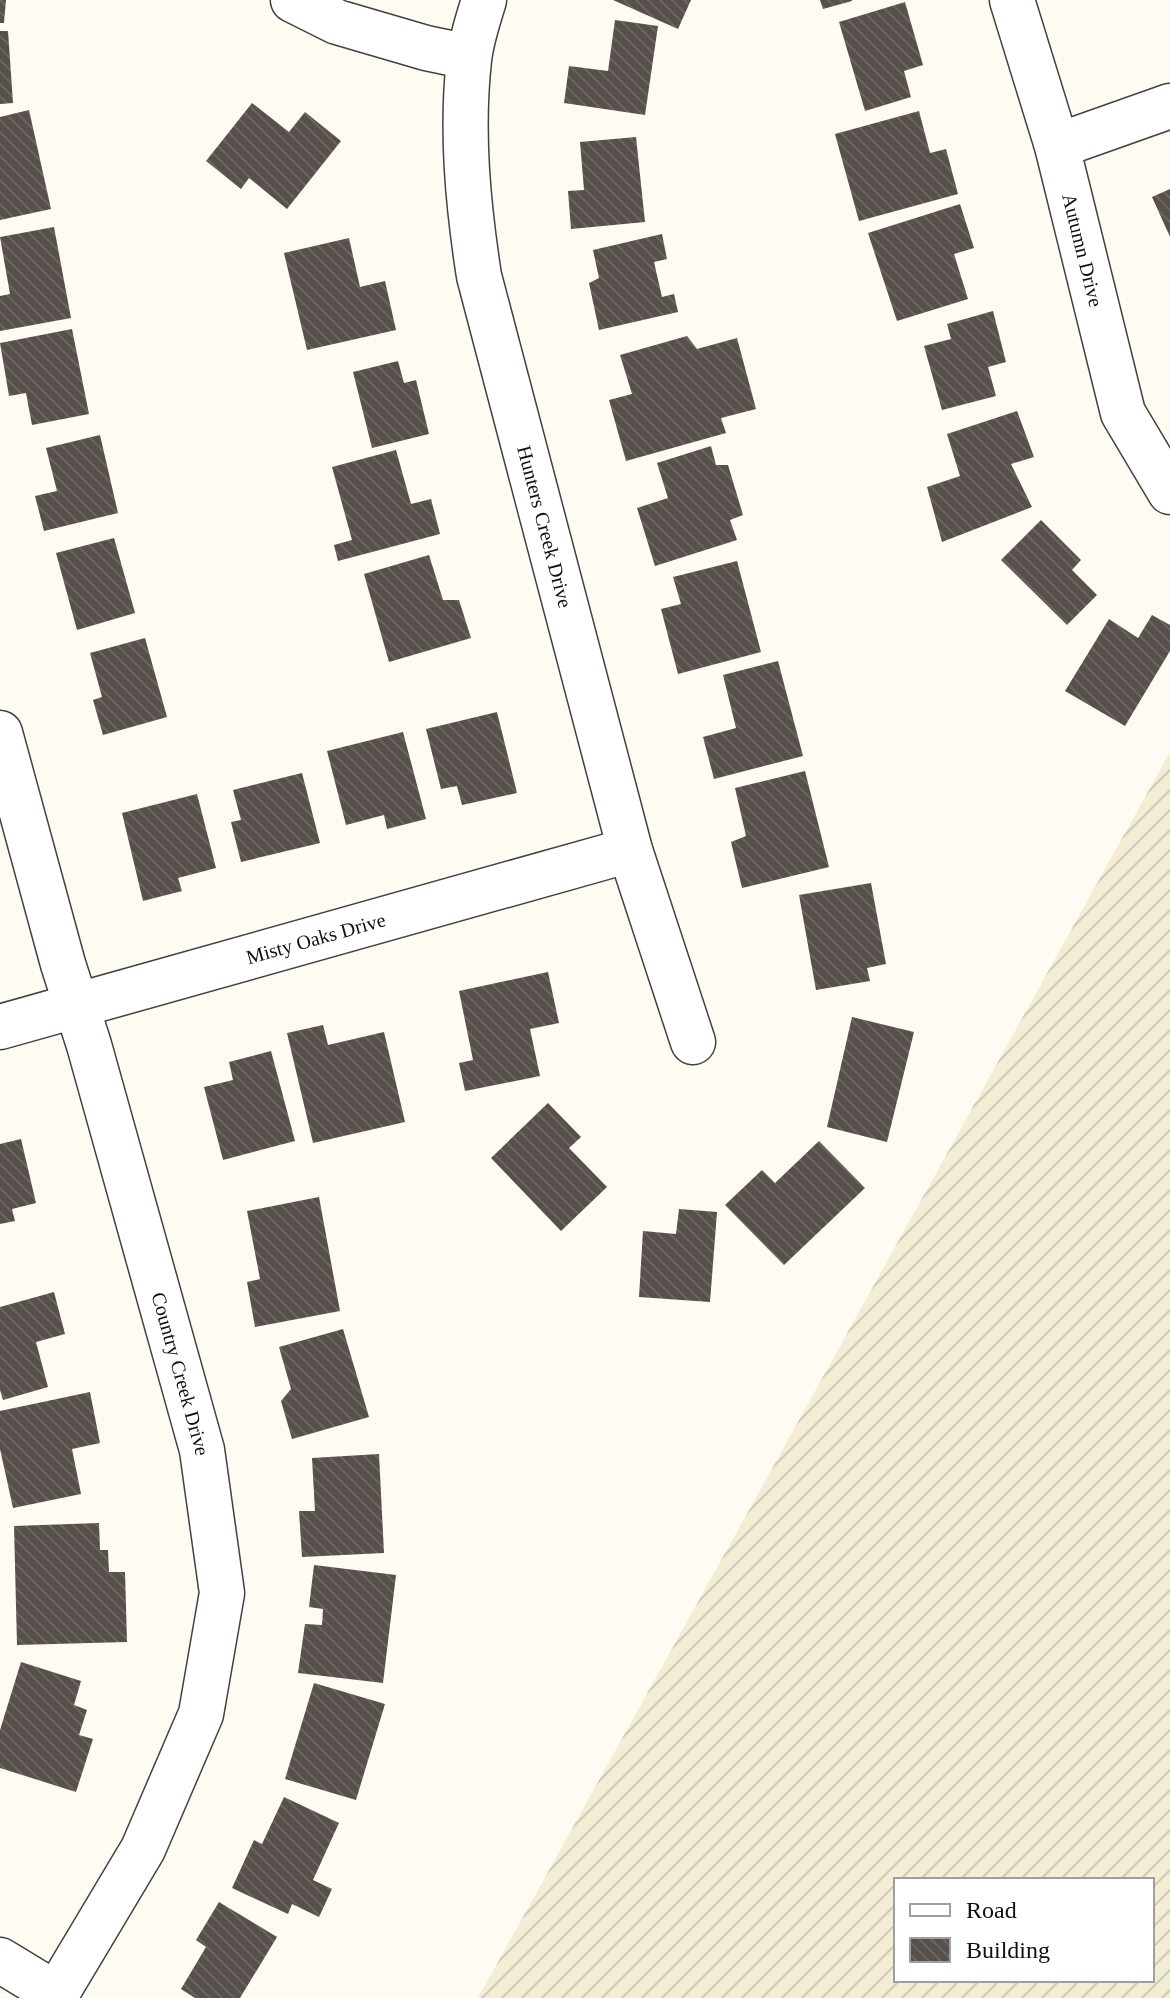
<svg xmlns="http://www.w3.org/2000/svg" width="1170" height="1998" font-family="Georgia,serif">
  <style>
    .farmland { fill: url(#farmland-furrows); fill-rule: evenodd }
    .building { fill: url(#building-back-hatch) }
    .lines { fill: none; stroke-linecap: round; stroke-linejoin: round }
    .minor-casing { stroke: #424242; stroke-width: 47 }
    .minor { stroke: #fff; stroke-width: 44 }
    .labels { text-anchor: middle; stroke-width: 8; stroke-linejoin: round; paint-order: stroke }
    .street-label { font-size: 20px; fill: #0f0f0f; stroke: #fff }
  </style>
  <defs>
    <pattern id="farmland-furrows" width="10" height="10" patternUnits="userSpaceOnUse" patternTransform="scale(2)"><rect width="10" height="10" fill="#f2edd4"/><path d="M-1 1l2-2M0 10L10 0M9 11l2-2" fill="none" stroke="#cecab5"/></pattern>
    <pattern id="building-back-hatch" width="6" height="6" patternUnits="userSpaceOnUse" patternTransform="scale(2)"><rect width="6" height="6" fill="#57504c"/><path d="M-1 5l2 2M0 0l6 6M5-1l2 2" fill="none" stroke="#6a6561"/></pattern>
  </defs>
  <rect width="100%" height="100%" fill="#fefbf2"/>
  <path class="farmland" d="M1170,752V1998H478ZM896,1880H1152V1980H896Z"/>
  <g class="building">
    <path d="M0,0H6L4,23H0Z"/>
    <path d="M613,0H691L678,29Z"/>
    <path d="M820,0H852V1L823,9Z"/>
    <path d="M905,2L923,65L904,71L911,97L865,111L839,22Z"/>
    <path d="M615,20L658,26L645,115L564,103L569,66L608,71Z"/>
    <path d="M0,31H8L13,103L0,104Z"/>
    <path d="M252,103L289,132L305,112L341,141L287,209L249,178L241,189L206,161Z"/>
    <path d="M29,110L51,209L0,220V117Z"/>
    <path d="M919,111L930,153L946,149L958,194L859,221L835,134Z"/>
    <path d="M636,137L645,222L571,229L568,191L584,190L580,142Z"/>
    <path d="M1170,189V237L1152,197Z"/>
    <path d="M960,204L974,248L954,254L968,299L897,321L868,233Z"/>
    <path d="M54,227L71,318L0,331V296L10,294L0,237Z"/>
    <path d="M662,234L667,259L654,262L662,297L674,294L678,312L599,330L589,283L599,278L593,250Z"/>
    <path d="M349,238L360,287L385,281L396,330L307,350L284,253Z"/>
    <path d="M993,311L1006,362L988,367L996,396L942,410L924,346L951,339L947,324Z"/>
    <path d="M72,329L89,414L32,425L26,393L9,396L0,343Z"/>
    <path d="M687,336L697,349L737,338L756,409L721,418L726,433L626,461L609,400L632,394L620,355Z"/>
    <path d="M398,361L404,383L416,380L429,434L372,448L353,372Z"/>
    <path d="M1017,411L1034,457L1011,464L1032,507L942,542L927,487L960,476L947,434Z"/>
    <path d="M100,435L118,513L44,531L35,496L57,491L46,448Z"/>
    <path d="M711,446L716,465H728L743,515L730,520L737,540L655,566L637,508L668,498L657,463Z"/>
    <path d="M396,450L411,504L431,499L440,534L338,561L334,545L352,540L332,467Z"/>
    <path d="M1041,520L1081,560L1072,570L1097,595L1067,625L1001,560Z"/>
    <path d="M114,538L135,613L77,630L56,553Z"/>
    <path d="M429,555L443,600H459L471,638L389,662L364,574Z"/>
    <path d="M737,561L761,652L678,674L661,609L681,604L673,577Z"/>
    <path d="M1152,615L1170,625V651L1125,726L1065,691L1109,619L1138,638Z"/>
    <path d="M145,638L167,717L103,735L93,700L102,697L90,653Z"/>
    <path d="M778,661L803,756L714,779L703,737L736,728L723,675Z"/>
    <path d="M497,712L517,793L462,805L457,786L441,789L426,729Z"/>
    <path d="M403,732L426,819L387,829L384,815L346,825L327,751Z"/>
    <path d="M805,771L829,867L742,888L731,842L746,836L735,788Z"/>
    <path d="M302,773L320,843L241,862L231,822L241,820L233,790Z"/>
    <path d="M197,794L216,868L178,878L182,891L143,901L122,813Z"/>
    <path d="M871,883L886,964L867,968L870,981L816,990L799,895Z"/>
    <path d="M548,972L559,1023L530,1029L540,1076L465,1091L459,1063L473,1060L459,991Z"/>
    <path d="M852,1017L914,1032L887,1142L827,1127Z"/>
    <path d="M323,1025L328,1045L384,1032L405,1122L313,1143L287,1033Z"/>
    <path d="M271,1051L295,1141L223,1160L204,1087L233,1080L229,1062Z"/>
    <path d="M548,1103L581,1137L569,1148L607,1187L561,1231L491,1158Z"/>
    <path d="M21,1139L36,1203L12,1209L15,1221L0,1224V1144Z"/>
    <path d="M819,1141L865,1188L784,1265L725,1205L762,1170L775,1183Z"/>
    <path d="M319,1197L340,1311L255,1327L247,1282L260,1279L247,1211Z"/>
    <path d="M679,1209L717,1212L710,1302L639,1297L643,1231L676,1234Z"/>
    <path d="M54,1292L65,1334L36,1342L48,1387L3,1400L0,1390V1307Z"/>
    <path d="M343,1329L369,1417L292,1439L281,1401L291,1389L279,1347Z"/>
    <path d="M90,1392L100,1443L72,1449L81,1494L13,1508L0,1449V1411Z"/>
    <path d="M379,1454L384,1553L302,1557L299,1511H315L312,1458Z"/>
    <path d="M99,1523L100,1550H108L109,1572H125L127,1642L17,1645L14,1526Z"/>
    <path d="M314,1565L396,1575L383,1683L298,1673L305,1624L322,1625L323,1609L309,1607Z"/>
    <path d="M21,1662L81,1681L74,1705L87,1710L79,1735L93,1739L76,1792L0,1768V1730Z"/>
    <path d="M314,1683L385,1704L356,1800L285,1779Z"/>
    <path d="M284,1797L339,1823L313,1880L332,1889L319,1917L292,1904L288,1914L232,1888L254,1840L262,1844Z"/>
    <path d="M219,1902L277,1937L240,1998H195L181,1989L206,1947L196,1940Z"/>
  </g>
  <g class="lines">
    <defs>
      <g id="minor">
        <path d="M293,0L337,22L426,48L469,57"/>
        <path id="s1" d="M484,0C478,20 471,40 469,60C461,132 468,205 479,276L630,850L693,1042"/>
        <path id="s2" d="M1012,0L1057,146L1123,413L1170,492"/>
        <path d="M1057,146L1170,106"/>
        <path id="s3" d="M0,733L63,964L89,1045L202,1450L222,1593L201,1714L143,1849L54,1998"/>
        <path id="s4" d="M0,1027L630,850"/>
        <path d="M0,1960L56,1994"/>
      </g>
    </defs>
    <use href="#minor" class="minor-casing"/>
    <use href="#minor" class="minor"/>
  </g>
  <g class="labels">
    <g class="street-label">
      <text dy="7" stroke="none"><textPath href="#s2" startOffset="260">Autumn Drive</textPath></text>
      <text dy="7" stroke="none"><textPath href="#s1" startOffset="538">Hunters Creek Drive</textPath></text>
      <text dy="7" stroke="none"><textPath href="#s4" startOffset="328">Misty Oaks Drive</textPath></text>
      <text dy="7" stroke="none"><textPath href="#s3" startOffset="666">Country Creek Drive</textPath></text>
    </g>
  </g>
  <rect x="894" y="1878" width="260" height="104" fill="#ffffff" stroke="#9f9f9f" stroke-width="2"/>
  <rect x="910" y="1904" width="40" height="12" fill="#ffffff" stroke="#9f9f9f" stroke-width="2"/>
  <text x="966" y="1918" font-size="24" fill="#0f0f0f">Road</text>
  <rect x="910" y="1938" width="40" height="24" fill="url(#building-back-hatch)" stroke="#9f9f9f" stroke-width="2"/>
  <text x="966" y="1958" font-size="24" fill="#0f0f0f">Building</text>
</svg>
